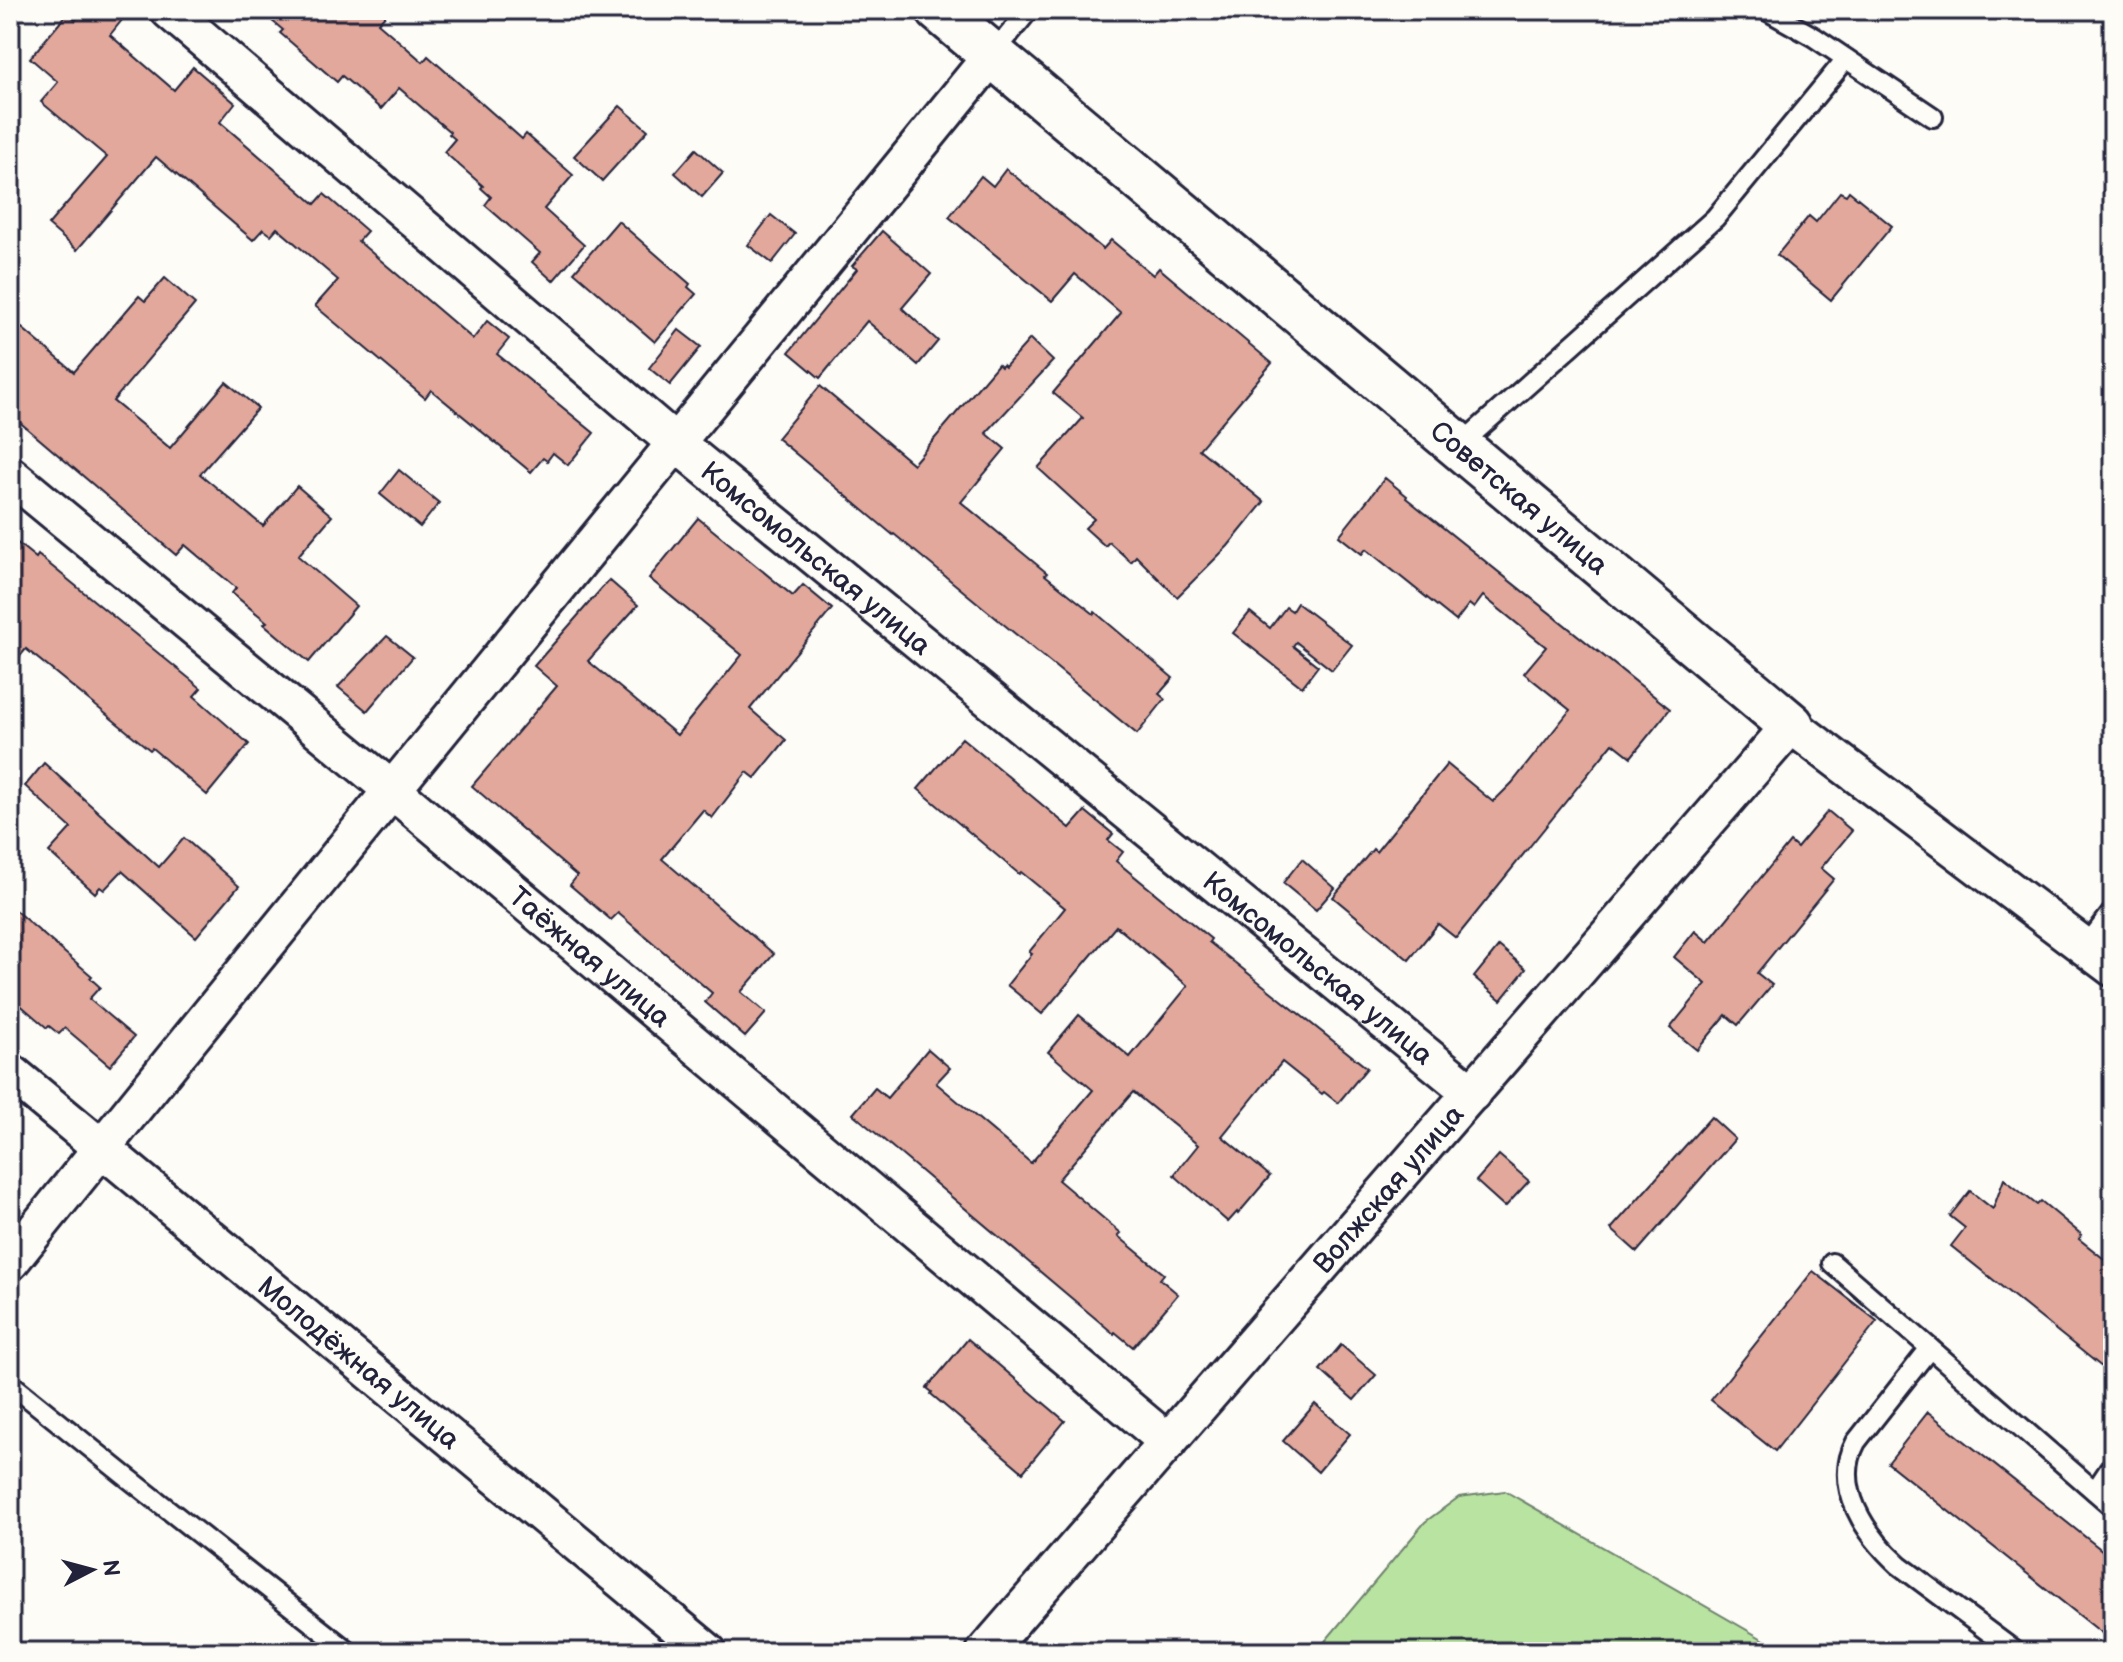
<svg xmlns="http://www.w3.org/2000/svg" width="2123" height="1662" font-family="'Balsamiq Sans',sans-serif">
  <style>
    .green { fill: #b9e3a0; stroke: #6e826e; stroke-width: 2 }
    .building { fill: #e1a89b; stroke: #22223b; stroke-width: 2 }
    .lines { fill: none; stroke-linecap: round; stroke-linejoin: round }
    .service-casing { stroke: #22223b; stroke-width: 24 }
    .minor-casing { stroke: #22223b; stroke-width: 42 }
    .tertiary-casing { stroke: #22223b; stroke-width: 50 }
    .service { stroke: #fdfcf7; stroke-width: 18 }
    .minor { stroke: #fdfcf7; stroke-width: 36 }
    .tertiary { stroke: #fdfcf7; stroke-width: 44 }
    .labels { text-anchor: middle; stroke-width: 6; stroke-linejoin: round; paint-order: stroke }
    .street-label { font-size: 28px; fill: #22223b; stroke: #fdfcf7 }
  </style>
  <rect width="100%" height="100%" fill="#fdfcf7"/>
  <filter id="ink" filterUnits="userSpaceOnUse"><feTurbulence type="fractalNoise" baseFrequency=".0125" numOctaves="2"/><feDisplacementMap in="SourceGraphic" scale="16" xChannelSelector="R" yChannelSelector="G"/><feConvolveMatrix kernelMatrix="1 2 1 2 8 2 1 2 1" color-interpolation-filters="sRGB"/></filter>
  <g filter="url(#ink)">
    <path class="green" d="M1505,1491L1785,1652H1316L1425,1522L1459,1497Z"/>
    <g class="building">
      <path d="M84,10H130L110,35L174,90L193,67L235,103L220,122L315,204L324,194L367,231L358,241L473,339L487,321L509,339L497,354L594,433L568,465L553,453L547,461L543,458L531,472L431,390L425,398L315,306L338,280L277,228L271,235L263,229L253,240L156,157L77,250L48,225L107,157L41,102L58,82L30,58L68,13L76,20Z"/>
      <path d="M259,10H390L378,23L423,62L428,56L522,139L526,134L573,175L544,209L584,245L553,281L532,262L540,253L485,205L491,197L481,188L483,186L444,152L455,139L449,134L450,132L399,88L381,109L342,76L337,82L280,33L283,30Z"/>
      <path d="M620,106L648,130L602,181L574,156Z"/>
      <path d="M696,149L723,173L702,197L675,173Z"/>
      <path d="M1006,169L1103,249L1111,240L1153,275L1159,268L1272,363L1199,449L1264,502L1228,546L1177,597L1136,556L1131,562L1109,542L1105,546L1085,528L1094,519L1038,468L1083,418L1053,393L1121,313L1075,274L1052,301L949,217L981,176L993,186Z"/>
      <path d="M1849,191L1892,226L1831,300L1777,255L1809,216L1816,222L1840,192L1846,195Z"/>
      <path d="M771,215L795,234L772,263L748,245Z"/>
      <path d="M618,221L690,284L688,287L696,294L655,342L574,272Z"/>
      <path d="M882,231L931,274L902,308L938,341L918,365L867,321L820,378L789,352L857,269L852,266Z"/>
      <path d="M165,278L195,304L113,401L170,448L226,382L258,408L200,474L263,526L297,486L332,516L298,556L356,606L309,662L264,624L267,622L232,593L236,588L185,545L176,555L10,414V318L74,372L139,296L145,301Z"/>
      <path d="M679,330L701,347L670,385L649,368Z"/>
      <path d="M1030,339L1053,361L986,433L1005,449L961,502L1047,573L1045,575L1094,614L1095,612L1173,678L1159,694L1165,699L1137,734L894,534L893,535L777,438L820,386L913,464L998,364L1001,367L1003,365L1005,367Z"/>
      <path d="M399,470L439,503L420,527L380,494Z"/>
      <path d="M1385,478L1407,496L1406,498L1670,709L1631,757L1613,743L1456,938L1438,924L1409,960L1333,897L1373,849L1376,852L1447,764L1493,802L1512,783L1570,710L1524,673L1546,647L1483,596L1474,608L1469,604L1456,621L1366,549L1362,554L1339,536Z"/>
      <path d="M698,518L793,596L803,585L832,609L750,709L786,740L755,778L747,772L712,818L703,810L662,859L774,954L741,992L766,1013L745,1037L705,1002L712,993L618,913L611,920L570,885L577,876L472,786L557,686L534,666L609,580L638,605L588,661L677,735L742,655L649,578Z"/>
      <path d="M10,537L36,558L38,555L201,688L194,696L249,744L207,795L152,748L150,750L26,649L10,668Z"/>
      <path d="M1297,603L1352,645L1332,670L1296,642L1293,646L1318,666L1302,687L1233,633L1250,612L1270,628L1286,607L1292,611Z"/>
      <path d="M387,636L413,657L367,711L338,687Z"/>
      <path d="M962,738L1070,828L1085,811L1113,834L1108,840L1123,852L1116,861L1211,939L1209,942L1367,1068L1338,1103L1324,1092L1322,1094L1282,1062L1222,1136L1270,1176L1238,1214L1237,1212L1228,1222L1174,1175L1198,1145L1133,1092L1058,1180L1121,1233L1118,1236L1164,1274L1160,1279L1178,1294L1133,1347L1115,1332L1114,1334L853,1114L875,1088L887,1098L928,1049L950,1068L936,1083L1031,1163L1093,1090L1048,1052L1079,1015L1130,1057L1188,986L1116,926L1042,1014L1007,985L1032,954L1029,952L1065,908L1021,872L1019,874L918,789Z"/>
      <path d="M44,763L159,867L184,838L239,886L196,937L122,871L104,890L100,887L95,893L49,852L71,828L25,786Z"/>
      <path d="M1828,811L1852,831L1821,868L1834,879L1757,973L1772,985L1738,1025L1726,1015L1697,1050L1670,1028L1706,984L1674,957L1695,931L1708,942L1790,842L1797,848Z"/>
      <path d="M1302,859L1335,888L1316,910L1283,883Z"/>
      <path d="M10,906L92,976L90,978L100,987L89,999L134,1037L110,1066L65,1028L59,1034L49,1026L47,1028L10,996Z"/>
      <path d="M1499,946L1526,969L1501,1000L1474,977Z"/>
      <path d="M1711,1117L1735,1139L1637,1252L1611,1229Z"/>
      <path d="M1499,1155L1529,1181L1505,1207L1476,1181Z"/>
      <path d="M2004,1179L2037,1205L2041,1201L2082,1235L2079,1239L2113,1266V1376L1951,1246L1965,1228L1950,1216L1970,1191L1993,1209Z"/>
      <path d="M1813,1271L1877,1321L1775,1451L1711,1400Z"/>
      <path d="M968,1339L1065,1421L1023,1472L931,1394L932,1392L927,1388Z"/>
      <path d="M1341,1345L1376,1375L1354,1400L1320,1370Z"/>
      <path d="M1315,1404L1350,1434L1318,1472L1283,1441Z"/>
      <path d="M1928,1412L2113,1559V1642L1888,1463Z"/>
    </g>
    <g class="lines">
      <defs>
        <g id="service">
          <path d="M1766,10L1814,37L1933,117"/>
          <path d="M993,54L1029,10"/>
          <path d="M1459,446L1715,218L1846,59"/>
          <path d="M2085,948L2113,911"/>
          <path d="M1832,1263L2113,1507"/>
          <path d="M1930,1348L1856,1442C1832,1487 1866,1535 1899,1565L2016,1652"/>
          <path d="M10,1383L123,1474L349,1652"/>
          <path d="M2095,1491L2113,1464"/>
        </g>
        <g id="minor">
          <path id="s1" d="M169,10L677,444L1472,1093"/>
          <path id="s2" d="M10,475L392,790L1168,1442"/>
          <path id="s3" d="M10,1072L708,1652"/>
          <path d="M10,1262C335,856 666,457 993,54"/>
          <path id="s4" d="M985,1652L1791,725L2113,968"/>
        </g>
        <g id="tertiary">
          <path id="s5" d="M939,10L1791,725"/>
        </g>
      </defs>
      <use href="#service" class="service-casing"/>
      <use href="#minor" class="minor-casing"/>
      <use href="#tertiary" class="tertiary-casing"/>
      <use href="#service" class="service"/>
      <use href="#minor" class="minor"/>
      <use href="#tertiary" class="tertiary"/>
    </g>
  </g>
  <g class="labels">
    <g class="street-label">
      <text dy="10" stroke="none"><textPath href="#s5" startOffset="758">Советская улица</textPath></text>
      <text dy="10" stroke="none"><textPath href="#s1" startOffset="848">Комсомольская улица</textPath></text>
      <text dy="10" stroke="none"><textPath href="#s2" startOffset="754">Таёжная улица</textPath></text>
      <text dy="10" stroke="none"><textPath href="#s1" startOffset="1496">Комсомольская улица</textPath></text>
      <text dy="10" stroke="none"><textPath href="#s4" startOffset="614">Волжская улица</textPath></text>
      <text dy="10" stroke="none"><textPath href="#s3" startOffset="454">Молодёжная улица</textPath></text>
    </g>
  </g>
  <rect width="2123" height="1662" fill="none" stroke="#fdfcf7" stroke-width="40"/>
  <rect x="20" y="20" width="2083" height="1622" fill="none" stroke="#22223b" stroke-width="3" filter="url(#ink)"/>
  <g transform="translate(92 1570) rotate(84)" stroke="#fdfcf7" stroke-width="6" paint-order="stroke">
  <path d="M0-6L14 30L0 20L-14 30Z" fill="#22223b"/>
  <text y="-12" font-size="22" font-weight="bold" text-anchor="middle" fill="#22223b">N</text>
  </g>
</svg>
